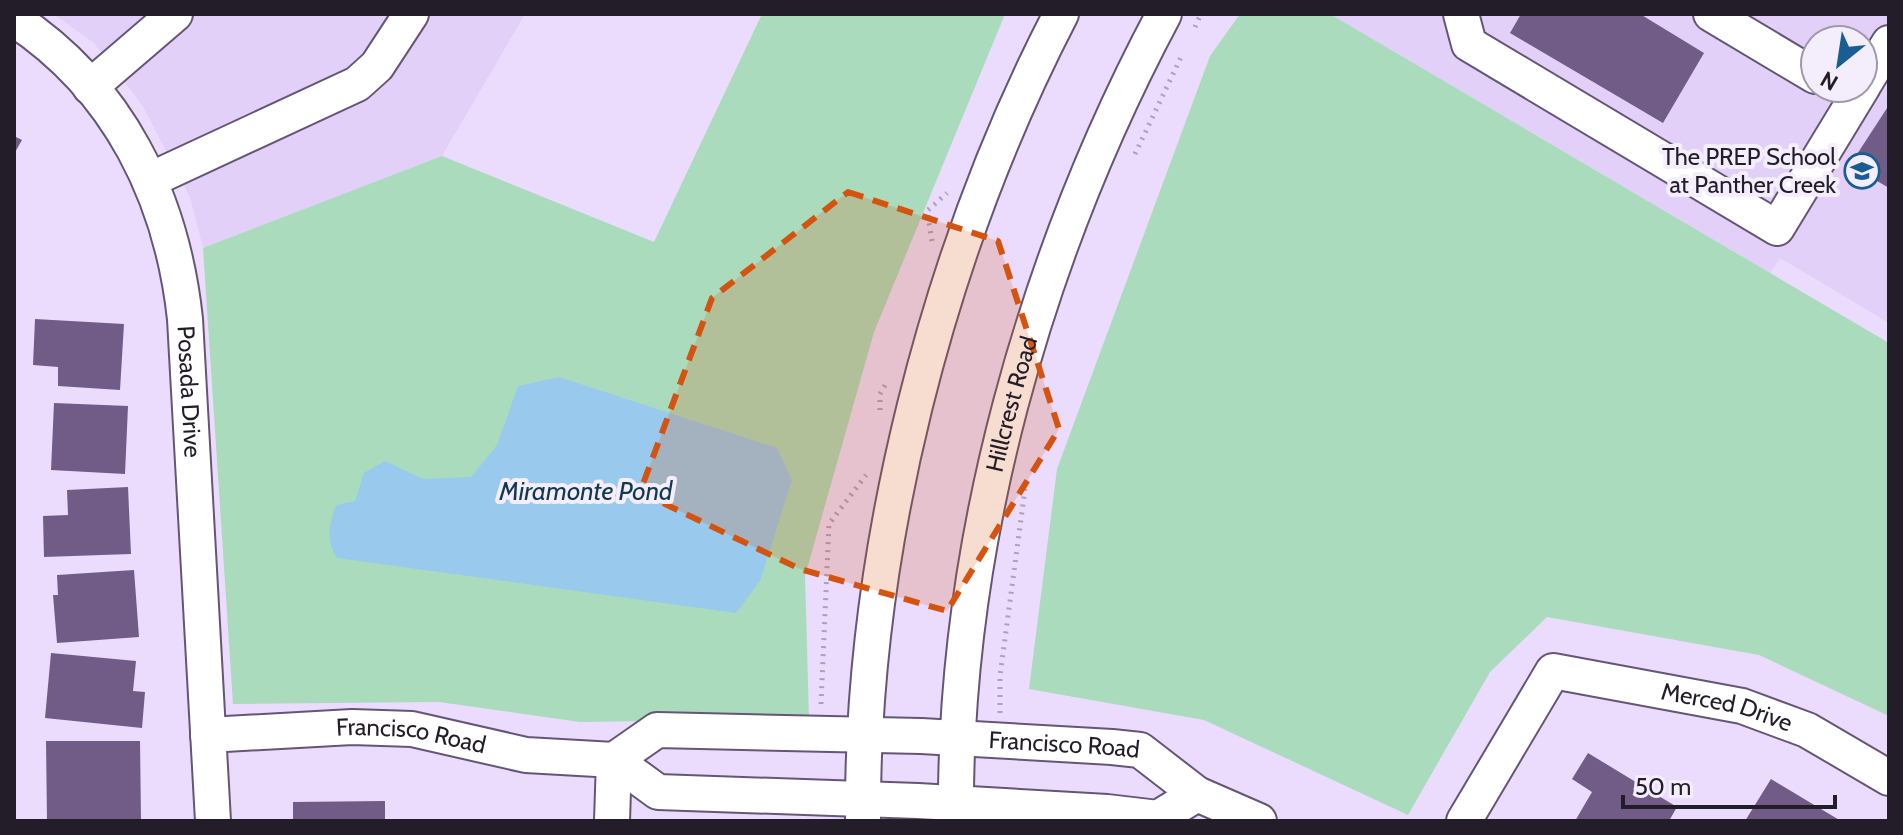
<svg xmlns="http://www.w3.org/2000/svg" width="1903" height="835" font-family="Cabin,sans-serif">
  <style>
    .built { fill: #e3d0f9; fill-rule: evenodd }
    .green { fill: #aadbbd }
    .water { fill: #99caed }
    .building { fill: #715c88 }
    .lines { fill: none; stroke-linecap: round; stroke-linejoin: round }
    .minor-casing { stroke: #645674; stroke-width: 38 }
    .path { stroke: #aca0bb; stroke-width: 5; stroke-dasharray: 2 6; stroke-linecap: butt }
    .minor { stroke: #fff; stroke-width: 34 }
    .marked { fill: #d4530f; fill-opacity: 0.2; stroke: #d4530f; stroke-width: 6; stroke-dasharray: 16 10; stroke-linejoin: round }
    .labels { text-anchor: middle; stroke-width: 8; stroke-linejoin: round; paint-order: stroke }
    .poi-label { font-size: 24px; fill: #231d2a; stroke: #f4eefc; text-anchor: end }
    .street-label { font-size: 24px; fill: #231d2a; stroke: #f4eefc }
    .water-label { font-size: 26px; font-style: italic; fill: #113951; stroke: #f4eefc }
  </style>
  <rect width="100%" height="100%" fill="#ebdcfe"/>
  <g class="built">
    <path d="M53,14H525L442,156L203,248L190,197L142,105L94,43Z"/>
    <path d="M1330,14H1889V323L1780,258L1770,273ZM1815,40H1863V88H1815Z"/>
  </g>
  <g class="green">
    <path d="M762,14H1005L874,332L805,576L809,719L580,722L439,702L233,704L203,248L442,156L654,242Z"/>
    <path d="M1240,14H1330L1889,343V716L1759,655L1547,617L1490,672L1408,815L1204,720L1029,689L1057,469L1210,56Z"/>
  </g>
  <path class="water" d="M559,377L777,448L792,480L760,581L736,613L337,558C325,539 329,525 336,505L355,501L364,473L385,461L423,479L471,477L497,445L518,386Z"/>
  <g class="building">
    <path d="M1521,14H1640L1704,53L1663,123L1510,33Z"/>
    <path d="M1889,105V188L1850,165Z"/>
    <path d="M14,136L22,140L14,154Z"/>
    <path d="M35,319L124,324L120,390L58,386V367L33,365Z"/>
    <path d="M54,403L128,406L125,474L51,470Z"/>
    <path d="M128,487L131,554L44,557L43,516L68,515L67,490Z"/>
    <path d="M134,570L139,637L57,643L53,595H58L57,575Z"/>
    <path d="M51,653L136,661L133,691L145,692L142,728L45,718Z"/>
    <path d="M46,741H140L141,821H47Z"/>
    <path d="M1588,753L1677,807L1669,821H1575L1592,792L1572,779Z"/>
    <path d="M1771,779L1841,821H1745Z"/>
    <path d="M385,801V821H293V802Z"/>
  </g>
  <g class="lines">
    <defs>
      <g id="minor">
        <path d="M1461,14L1469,44L1777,228L1862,88"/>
        <path d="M1711,14L1815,76"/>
        <path id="s1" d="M14,19C119,88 172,198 185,319L213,821"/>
        <path d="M1863,86L1889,43"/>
        <path d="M90,87L175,14"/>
        <path d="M150,180L357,84L377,66L411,14"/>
        <path id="s2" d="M208,735L352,727L412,729L526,755L614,760L658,792L918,801L1107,812L1158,818L1197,794"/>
        <path id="s3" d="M614,760L657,730L921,736L1112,747L1140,750L1197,794L1259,821"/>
        <path d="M612,821L614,760"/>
        <path d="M863,821C861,552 937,253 1061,14"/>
        <path id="s4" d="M956,821C953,545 1035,256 1164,14"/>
        <path id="s5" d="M1464,821L1553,671L1742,706L1807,730L1889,778"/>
      </g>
    </defs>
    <use href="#minor" class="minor-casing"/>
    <g class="path">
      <path d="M1195,27L1201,14"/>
      <path d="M1135,154L1182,55"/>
      <path d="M932,241L927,211L947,193"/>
      <path d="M880,410V394L887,382"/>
      <path d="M821,704L829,524L866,475"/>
      <path d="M1000,713V676L1025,489"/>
    </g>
    <use href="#minor" class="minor"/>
  </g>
  <path class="marked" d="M848,192L998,241L1059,429L947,611L800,569L640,492L712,298Z"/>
  <defs>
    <symbol id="school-ring" viewBox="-11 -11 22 22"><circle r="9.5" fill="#f4eefc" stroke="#185e93" stroke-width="1.5"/><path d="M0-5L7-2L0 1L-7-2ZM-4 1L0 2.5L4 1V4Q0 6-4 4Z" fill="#185e93"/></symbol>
  </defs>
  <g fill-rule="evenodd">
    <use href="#school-ring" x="1842" y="151" width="40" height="40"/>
  </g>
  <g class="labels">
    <g class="poi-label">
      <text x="1836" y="165">The PREP School<tspan x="1836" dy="28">at Panther Creek</tspan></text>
    </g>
    <g class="street-label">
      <text dy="8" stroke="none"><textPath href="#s1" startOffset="430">Posada Drive</textPath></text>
      <text dy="8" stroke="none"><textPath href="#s4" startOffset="422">Hillcrest Road</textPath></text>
      <text dy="8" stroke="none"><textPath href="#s5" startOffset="352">Merced Drive</textPath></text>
      <text dy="8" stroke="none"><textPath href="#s2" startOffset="204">Francisco Road</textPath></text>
      <text dy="8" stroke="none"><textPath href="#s3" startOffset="460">Francisco Road</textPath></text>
    </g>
    <g class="water-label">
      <text x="586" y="500">Miramonte Pond</text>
    </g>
  </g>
  <rect width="1903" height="835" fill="none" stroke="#231d2a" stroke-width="32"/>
  <g transform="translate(1839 64) rotate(210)"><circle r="38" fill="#f4eefc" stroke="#a09aa8" stroke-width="2"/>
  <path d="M0-6L14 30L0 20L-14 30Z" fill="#185e93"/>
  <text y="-12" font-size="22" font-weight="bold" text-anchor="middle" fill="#231d2a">N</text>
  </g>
  <path d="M1623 795v12h212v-12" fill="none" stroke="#231d2a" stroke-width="4"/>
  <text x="1635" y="795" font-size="24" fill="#231d2a" stroke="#f4eefc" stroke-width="6" paint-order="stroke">50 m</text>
</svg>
